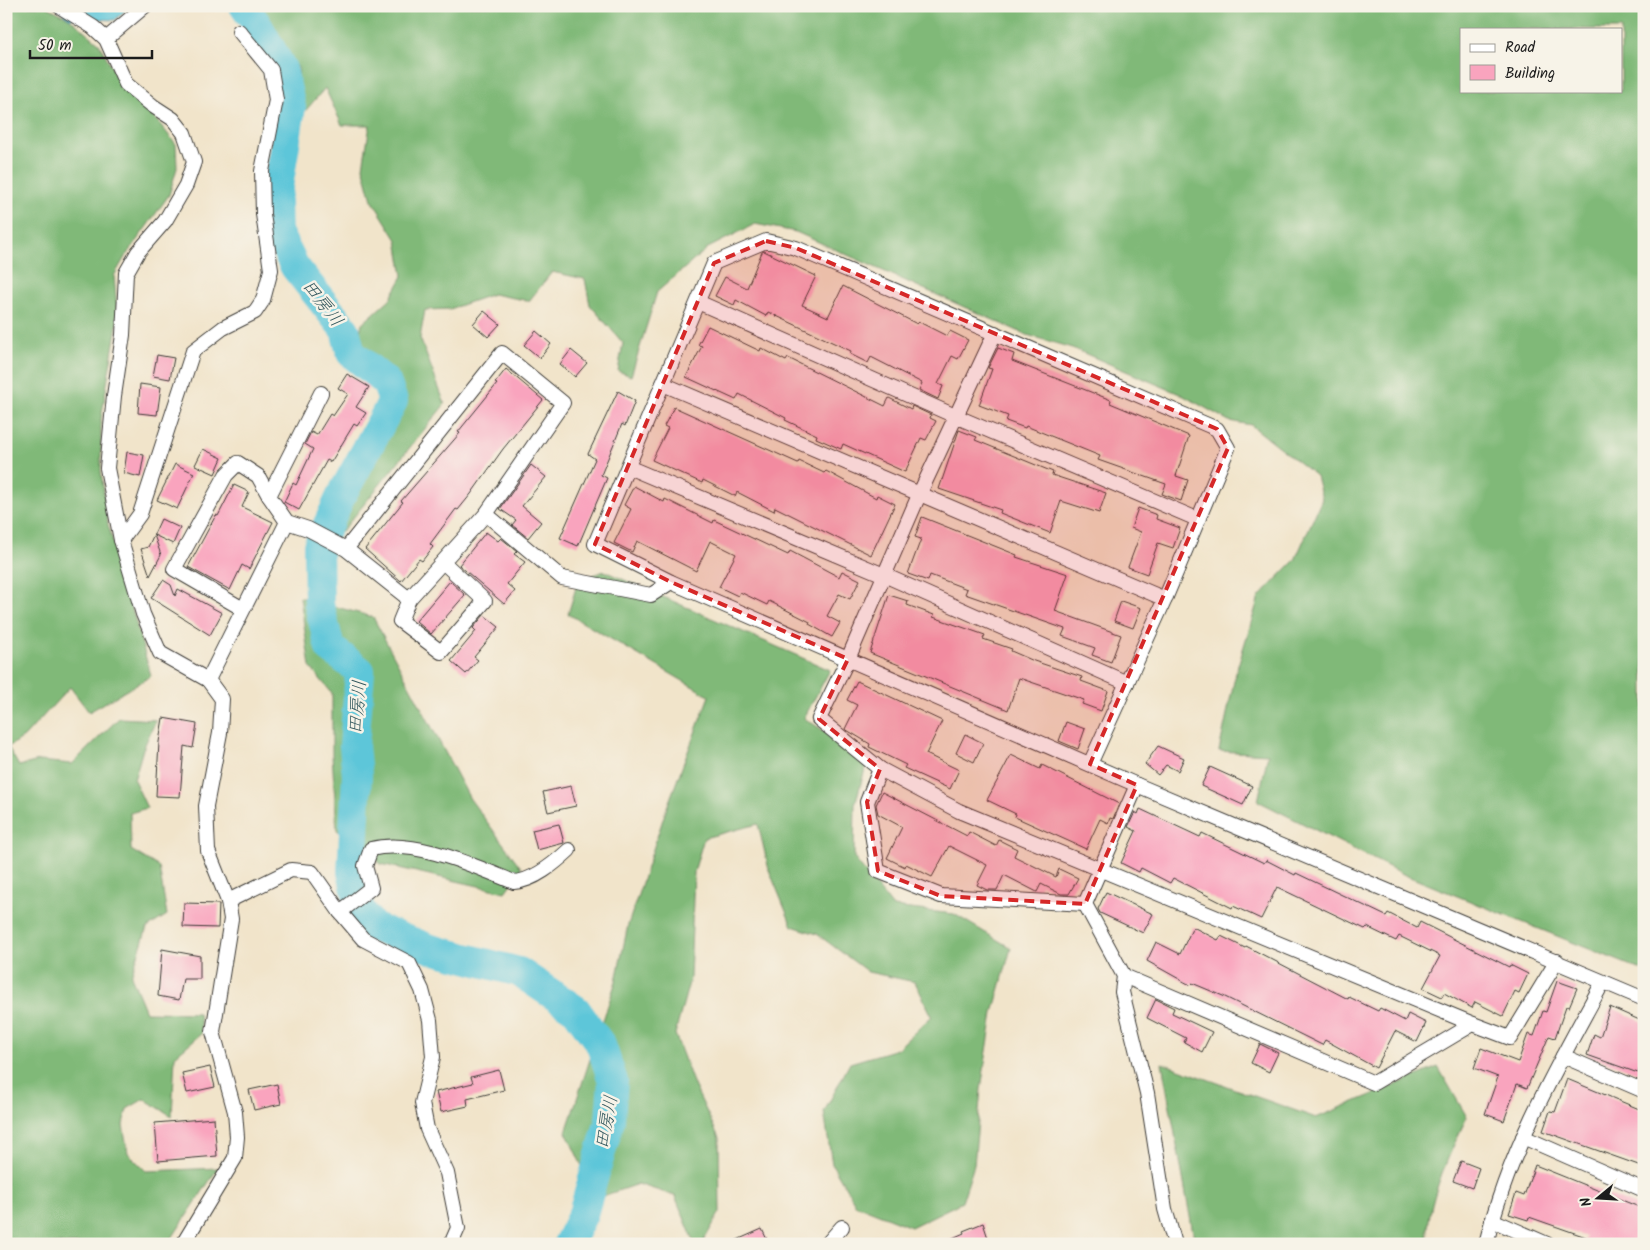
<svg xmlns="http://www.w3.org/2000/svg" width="1650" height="1250" font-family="Kalam,'Klee One',sans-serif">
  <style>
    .forest { fill: #80b978; stroke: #4e6a4a; fill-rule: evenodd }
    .water { fill: #5dc6d9; stroke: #3c717a }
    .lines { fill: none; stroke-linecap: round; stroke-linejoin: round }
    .river { stroke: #5dc6d9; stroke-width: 30 }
    .building { fill: #f9a4be }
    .minor-casing { stroke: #3c3a36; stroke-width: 16 }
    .minor { stroke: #fff; stroke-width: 14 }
    .marked { fill: #d62828; fill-opacity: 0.2; stroke: #d62828; stroke-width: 4; stroke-dasharray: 10 6; stroke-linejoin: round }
    .labels { text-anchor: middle; stroke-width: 5; stroke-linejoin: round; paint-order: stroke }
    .water-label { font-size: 18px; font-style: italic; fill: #33585e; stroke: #f7f3e8 }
  </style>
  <rect width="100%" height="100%" fill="#f7f3e8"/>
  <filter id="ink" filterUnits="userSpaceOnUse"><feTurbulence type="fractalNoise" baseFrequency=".02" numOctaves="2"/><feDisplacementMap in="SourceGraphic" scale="10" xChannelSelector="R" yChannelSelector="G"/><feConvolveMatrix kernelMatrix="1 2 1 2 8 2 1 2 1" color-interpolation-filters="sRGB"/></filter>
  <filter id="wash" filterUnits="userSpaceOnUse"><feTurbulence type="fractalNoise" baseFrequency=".0096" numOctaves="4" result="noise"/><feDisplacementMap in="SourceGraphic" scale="20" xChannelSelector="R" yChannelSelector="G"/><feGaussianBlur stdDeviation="1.12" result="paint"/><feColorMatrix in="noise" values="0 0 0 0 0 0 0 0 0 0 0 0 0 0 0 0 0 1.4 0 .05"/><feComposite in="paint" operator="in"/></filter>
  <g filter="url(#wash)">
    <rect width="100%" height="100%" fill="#f1e4ca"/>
    <g class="forest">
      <path d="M6,6H46L69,18L99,43L122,87L150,112L176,144L177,168L169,195L125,257L114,276L118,319L101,419V471L108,524L151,676L89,712L70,687L24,737L8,747L19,766L39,761L72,764L119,718L156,720L143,749L134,780L147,808L130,813L131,850L159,867L167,915L147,928L131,976L146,1012L199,1013L202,1033L175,1056L172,1116L144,1099L127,1109L123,1125L128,1153L146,1171L218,1168L168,1244H6Z"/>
      <path d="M256,6H1644V971L1405,875L1258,801L1268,754L1219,751L1236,672L1259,597L1295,560L1322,499L1316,476L1251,425L1229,421L1182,395L1072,348L1027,335L796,232L755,224L708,248L657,292L631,376L618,371L623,343L590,305L585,279L552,272L529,301L493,294L450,309L425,310L420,338L445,404L340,534L324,511L394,403L397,382L357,342L362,324L390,299L403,276L397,240L372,200L363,167L370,125H342L325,88L301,116L298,68ZM1461,29H1621V91H1461Z"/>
      <path d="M604,571L830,670L804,718L868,759L855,804L854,858L893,907L954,914L1011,948L993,1013L981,1089L974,1165L962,1202L911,1227L856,1205L832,1164L824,1112L850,1063L897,1049L932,1016L915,982L868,972L817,934L792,926L769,870L758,824L704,838L694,872L690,979L675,1034L694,1085L719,1138L720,1212L702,1244H695L675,1196L638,1184L597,1198L566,1132L616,981L628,925L667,807L709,696L568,614L578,581Z"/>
      <path d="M300,597L373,617L470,799L522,869L505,892L381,864L337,830L332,755V693L310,667Z"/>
      <path d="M1162,1063L1316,1118L1438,1067L1467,1117C1451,1150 1424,1207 1428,1244H1195Z"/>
    </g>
    <path class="water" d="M55,6H130L115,20L69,18Z"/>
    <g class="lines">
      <path class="river" d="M244,6L258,26L282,69L291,107L276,200L277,232L295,267L345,330L351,353L386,382L393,401L340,498L318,546L319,604L330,648L360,671L354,746L357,775L352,872L360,909L373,927L431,949L519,972L576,1010L601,1045L613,1081L610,1120L583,1214L568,1244"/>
    </g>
    <g id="blocks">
      <g class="building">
        <path d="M764,251L816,276L802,305L828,317L843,286L917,324L919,322L947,336L950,331L968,340L958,359L952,356L938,384L943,386L938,399L919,390L922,383L871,357L868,363L850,354L851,351L768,312L766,316L736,300L734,305L715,296L725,277L747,288L762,252Z"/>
        <path d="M484,311L500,324L488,337L473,324Z"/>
        <path d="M708,326L760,351L761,348L786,361L788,358L885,406L889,398L911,409L912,406L931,415L930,418L936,421L926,440L921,438L905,472L843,444L841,449L816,438L817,435L785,420L786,418L739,394L736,400L686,377L702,346L698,345Z"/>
        <path d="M536,331L551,344L540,358L524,345Z"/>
        <path d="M998,348L1014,354L1012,361L1111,400L1110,403L1189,436L1176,476L1188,480L1181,501L1162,494L1166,484L1098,460L1100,456L1026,426L1025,428L1006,421L1008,416L979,405L992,369L988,368Z"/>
        <path d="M571,350L587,363L575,377L560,364Z"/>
        <path d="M157,355L174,358L170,379L153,376Z"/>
        <path d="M506,369L543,400L503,449L471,494L458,510L456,509L430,544L433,547L422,561L419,559L401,581L365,549L403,502L401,501L460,433L458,432L497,384L495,383Z"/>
        <path d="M347,374L369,387L356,407L366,413L357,426L354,424L331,462L327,460L299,510L284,502L293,483L296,485L313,449L305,444L311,432L317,435L330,414L333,416L348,394L338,388Z"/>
        <path d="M140,384L161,387L157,415L138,413Z"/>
        <path d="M618,391L635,401L625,426L622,424L601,475L607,478L578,546L560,538L595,459L588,454Z"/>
        <path d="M674,407L798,463L799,461L824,473L826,471L876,498L877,495L895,504L871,555L775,507L774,511L737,492L735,496L703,480L702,483L652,460L668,428L664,426Z"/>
        <path d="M959,430L977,437L975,440L1053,472L1052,475L1106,493L1099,513L1061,501L1050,533L1000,513L1001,510L939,489Z"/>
        <path d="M203,449L222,458L215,474L195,465Z"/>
        <path d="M127,452L144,455L140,477L124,473Z"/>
        <path d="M175,464L194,473L177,509L157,500Z"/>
        <path d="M531,465L546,477L522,506L541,522L528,538L512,525L516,520L500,509Z"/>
        <path d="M234,485L249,492L242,507L273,522L249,569L242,565L230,590L188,567L216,515L218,516Z"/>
        <path d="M634,486L664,502L665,499L713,523L714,520L788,555L790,551L839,577L842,571L860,580L850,599L839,594L827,616L840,623L832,637L809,624L810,622L769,601L767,605L740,592L738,596L719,587L736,554L710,541L696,571L637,541L632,552L614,543L631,509L624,505Z"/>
        <path d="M1138,508L1157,515L1156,519L1180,528L1173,548L1158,543L1147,574L1128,567L1141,532L1131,528Z"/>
        <path d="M922,517L1017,555L1016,557L1068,574L1055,611L1121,635L1111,662L1092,655L1095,648L1062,636L1065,629L965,594L967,589L930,575L928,581L908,574L921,539L915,537Z"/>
        <path d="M161,519L180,528L173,544L154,535L161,555L150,576L141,549L148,547Z"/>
        <path d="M486,532L498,541L501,538L517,551L514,554L525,562L507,584L515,591L504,604L459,565Z"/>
        <path d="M163,580L171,585L175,596L178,589L222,613L210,635L151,598Z"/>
        <path d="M450,581L465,595L431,634L416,621Z"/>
        <path d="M889,595L908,601L907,605L934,615L933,617L985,635L983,639L1012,649L1011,651L1034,661L1082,677L1081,681L1108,691L1101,711L1082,704L1084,700L1019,678L1008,710L870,653Z"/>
        <path d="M1121,601L1141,608L1133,628L1114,621Z"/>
        <path d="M484,615L499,627L474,657L478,660L466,674L451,661L476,631L473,628Z"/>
        <path d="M857,681L942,721L926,754L959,770L950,789L904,768L906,765L869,747L870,744L845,729L857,705L847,700Z"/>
        <path d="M163,718L197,724L193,748L184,746L180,797L156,796L159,742Z"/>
        <path d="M1066,722L1085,729L1078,749L1059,741Z"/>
        <path d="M965,734L983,743L974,762L956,753Z"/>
        <path d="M1158,746L1184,758L1178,771L1166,765L1158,775L1145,764Z"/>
        <path d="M1011,755L1040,769L1042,765L1119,804L1113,819L1110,818L1108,823L1100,819L1086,849L1015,817L1016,814L987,800Z"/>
        <path d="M1210,767L1252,786L1243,805L1201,786Z"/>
        <path d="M571,786L576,806L548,812L543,792Z"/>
        <path d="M882,792L967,836L969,832L996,846L999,840L1017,849L1014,856L1056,877L1059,869L1078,878L1069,894H1061L1041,884L1037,892L1004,875L997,890H987L977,885L987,865L949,846L932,877L906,864L905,867L887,858L902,827L878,814L876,805Z"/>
        <path d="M1140,809L1200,837L1202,833L1264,863L1266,860L1295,875L1296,873L1386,916L1388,913L1417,928L1420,922L1509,967L1510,965L1528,974L1519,993L1515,991L1503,1016L1475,1002L1472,1008L1444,993L1442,997L1423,988L1440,956L1399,936L1396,941L1367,927L1365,929L1277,887L1261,919L1233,906L1232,908L1173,878L1170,883L1141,868L1139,872L1121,863L1136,831L1128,827L1135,812L1138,814Z"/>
        <path d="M559,824L564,843L537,850L532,830Z"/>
        <path d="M1106,892L1153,914L1143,933L1100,913L1098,909Z"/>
        <path d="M184,903L219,904L218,928L183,927Z"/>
        <path d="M1193,927L1218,940L1221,936L1245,948L1246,946L1348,999L1349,997L1378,1011L1380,1008L1405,1021L1408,1014L1426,1023L1417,1042L1395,1031L1376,1068L1325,1040L1322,1045L1223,996L1192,983L1190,985L1147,961L1156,942L1180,954Z"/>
        <path d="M162,949L200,956V979H183L179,1000L158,996Z"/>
        <path d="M1557,981L1577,988L1569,1007L1566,1006L1555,1038L1549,1036L1527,1088L1517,1084L1504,1121L1485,1114L1498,1077L1474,1068L1481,1048L1518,1062L1528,1034L1534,1036L1543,1011L1546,1012Z"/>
        <path d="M1156,999L1174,1008L1172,1013L1212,1032L1202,1052L1184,1042L1186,1038L1147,1018Z"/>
        <path d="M1610,1007L1644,1022V1055L1638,1073L1587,1055L1594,1034L1600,1037Z"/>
        <path d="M1260,1044L1278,1053L1269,1072L1251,1063Z"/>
        <path d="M210,1067L215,1087L187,1093L182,1073Z"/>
        <path d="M499,1070L504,1090L467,1099L468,1106L441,1112L436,1092L473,1083L471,1077Z"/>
        <path d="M1567,1079L1644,1111V1167L1543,1131L1550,1111L1555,1112Z"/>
        <path d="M277,1084L281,1104L254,1110L249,1090Z"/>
        <path d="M214,1118L217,1156L158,1161L155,1123Z"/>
        <path d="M1461,1161L1479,1168L1472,1188L1453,1181Z"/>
        <path d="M1535,1165L1644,1209V1244H1583L1586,1237L1529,1217L1528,1220L1509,1214L1516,1193L1524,1196Z"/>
        <path d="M983,1223L990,1244H939L964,1233L963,1231Z"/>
        <path d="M762,1229L769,1244H728Z"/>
      </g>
    </g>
  </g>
  <g filter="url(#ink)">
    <use href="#blocks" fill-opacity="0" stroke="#3c3a36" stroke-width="1"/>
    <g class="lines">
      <defs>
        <g id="minor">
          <path d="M59,6L93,27L106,39L126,84L153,106L173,119L184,133L194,162L186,185L165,221L138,252L126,273L123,335L114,396L107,468L121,540L143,614L160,653L208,680L222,699L220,733L206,806L208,851L228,901L231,919L213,1032L235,1112L237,1137L235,1158L183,1244"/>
          <path d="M106,39L145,6"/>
          <path d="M698,302L955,416L1197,519"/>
          <path d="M995,333L919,495L848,659L819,719L880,769L867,802L878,871L941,896L1085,904"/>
          <path d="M663,384L1165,599"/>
          <path d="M321,393L269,496L287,522L308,529L346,549L409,599L486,514L563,403L502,353L346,549"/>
          <path d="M628,467L884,575L1127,683"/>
          <path d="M486,514L562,578L651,595L671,582"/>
          <path d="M121,540L140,514L193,351L223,328L255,312L263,300L271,270L263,214L262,171L276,100L271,70L239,31"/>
          <path d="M409,599L400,621L441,652L485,601L443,562"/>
          <path d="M243,609L174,569L226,475L238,463L258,476L269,496"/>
          <path d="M208,680L287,522"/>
          <path d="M1090,764L1165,599L1228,448L1217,429L796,248L766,241L714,263L595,544L671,582L1137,785L1644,999"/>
          <path d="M880,769L959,811L1473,1024"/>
          <path d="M228,901L291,870L312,872L340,912L363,939L409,963L422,990L430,1020L433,1057L422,1103L427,1129L447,1173L458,1228L451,1244"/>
          <path d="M1085,904L1124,976L1122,992L1147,1093L1165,1209L1175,1244"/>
          <path d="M1085,904L1137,785"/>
          <path d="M340,912L371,888L365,866L371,849C414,838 474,866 514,882C534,881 555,863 569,850"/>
          <path d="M1124,976L1374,1083L1473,1024L1510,1038L1557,961"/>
          <path d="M1563,1056L1644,1091"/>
          <path d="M1523,1137L1644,1190"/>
          <path d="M1492,1220L1547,1244"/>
          <path d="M827,1244L842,1227"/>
          <path d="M1486,1244C1509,1150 1557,1066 1603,982"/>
        </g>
      </defs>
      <use href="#minor" class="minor-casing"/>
      <use href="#minor" class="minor"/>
    </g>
  </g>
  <path class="marked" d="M766,241L796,248L1217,429L1228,448L1090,764L1137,785L1085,904L941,896L878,871L867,802L880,769L819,719L848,659L671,582L595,544L714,263Z"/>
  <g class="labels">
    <g class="water-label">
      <text transform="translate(323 303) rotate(52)" y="6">田房川</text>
      <text transform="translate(357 707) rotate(-85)" y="6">田房川</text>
      <text transform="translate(606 1122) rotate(-79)" y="6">田房川</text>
    </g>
  </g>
  <rect width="1650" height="1250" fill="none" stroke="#f7f3e8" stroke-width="25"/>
  <rect x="1460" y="28" width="162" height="65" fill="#f7f3e8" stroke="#9f9d96"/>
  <rect x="1470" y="44" width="25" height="8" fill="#ffffff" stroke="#9f9d96"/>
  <text x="1505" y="52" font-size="15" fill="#1c1c1c">Road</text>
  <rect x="1470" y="65" width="25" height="15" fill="#f9a4be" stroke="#9f9d96"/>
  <text x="1505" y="78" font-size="15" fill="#1c1c1c">Building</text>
  <g transform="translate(1598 1198) rotate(252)" stroke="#f7f3e8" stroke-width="4" paint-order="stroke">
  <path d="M0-4L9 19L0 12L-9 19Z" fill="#1c1c1c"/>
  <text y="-8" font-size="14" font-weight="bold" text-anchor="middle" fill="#1c1c1c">N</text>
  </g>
  <path d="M30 50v8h122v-8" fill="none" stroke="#1c1c1c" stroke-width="2.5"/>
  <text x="38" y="50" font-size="15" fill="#1c1c1c" stroke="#f7f3e8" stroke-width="4" paint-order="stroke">50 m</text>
</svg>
